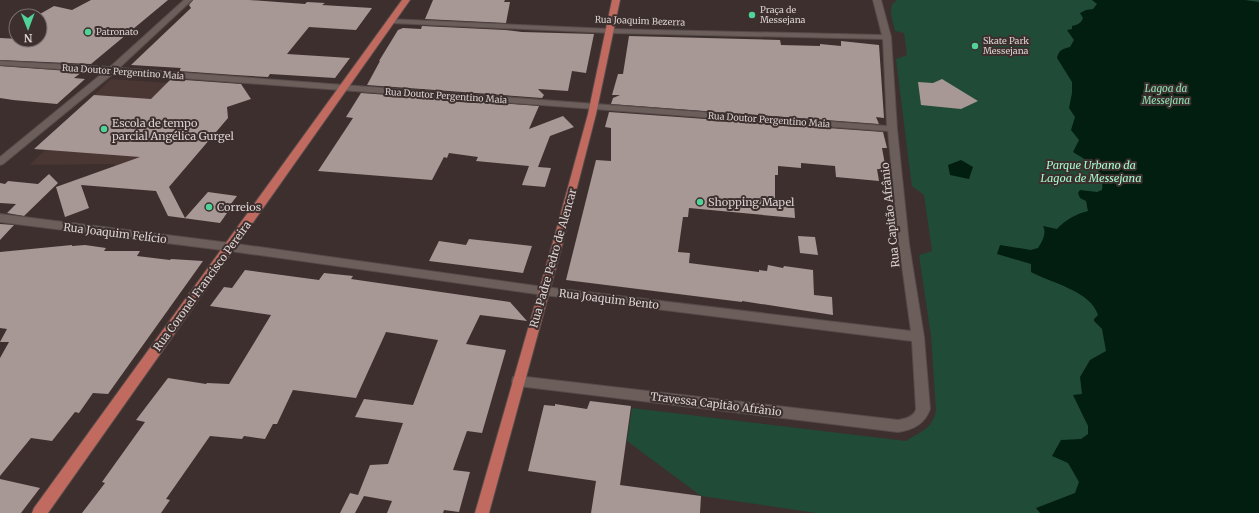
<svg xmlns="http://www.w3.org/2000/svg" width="1259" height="513" font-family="Merriweather,serif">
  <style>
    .built { fill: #4a3633 }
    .green { fill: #204b36 }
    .water { fill: #021e11 }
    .building { fill: #a79895 }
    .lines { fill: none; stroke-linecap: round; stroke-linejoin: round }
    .pedestrian-casing { stroke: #564b4a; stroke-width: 2 }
    .minor-casing { stroke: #564b4a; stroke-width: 2 }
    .secondary-casing { stroke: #564b4a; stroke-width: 2 }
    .primary-casing { stroke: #564b4a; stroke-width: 2 }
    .pedestrian { fill: #6c5e5b; fill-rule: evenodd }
    .minor { fill: #6c5e5b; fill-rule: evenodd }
    .secondary { fill: #6c5e5b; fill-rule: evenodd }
    .primary { fill: #c16a5f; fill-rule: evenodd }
    .poi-dot { fill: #50d398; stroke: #3c2f2d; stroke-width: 1.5 }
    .labels { text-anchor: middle; stroke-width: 4; stroke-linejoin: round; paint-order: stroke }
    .far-poi-label { font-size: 9px; fill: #dad1d0; stroke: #3c2f2d; text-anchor: start }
    .far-street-label { font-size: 9px; fill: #dad1d0; stroke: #3c2f2d }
    .far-water-label { font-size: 10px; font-style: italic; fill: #8ce1b5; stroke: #3c2f2d }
    .poi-label { font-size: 11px; fill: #dad1d0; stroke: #3c2f2d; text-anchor: start }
    .park-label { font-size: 11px; font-style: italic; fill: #a5face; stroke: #3c2f2d }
    .street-label { font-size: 11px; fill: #dad1d0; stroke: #3c2f2d }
  </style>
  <rect width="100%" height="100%" fill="#3c2f2d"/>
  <path class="built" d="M111,79L183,84L168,112L228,117L164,192L106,187L115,164L30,165L46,149L40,146Z"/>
  <path class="green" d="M897,0H1259V513H816L701,496L627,441L632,408L906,441C921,431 932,430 936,410L931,336L919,255L932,251L924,195L912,186L911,180L896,59L907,55L904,33L895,31C893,20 886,7 897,0Z"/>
  <g class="water">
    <path d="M1092,0H1245L1259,2V513H1040L1036,508L1075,493L1079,482L1068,463L1052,456L1061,440L1081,439L1088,434V426L1073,395L1082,394L1080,377L1090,360L1106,351L1102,329L1094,321V319L1098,315C1091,291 1051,283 1031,272V264L997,254L1000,245L1031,250L1038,248C1042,242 1047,233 1043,226L1057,229C1065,220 1076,214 1088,211L1086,201L1080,198L1078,193L1080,190L1097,192L1102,190C1105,168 1089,162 1073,152L1079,140L1071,130L1075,117L1069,108L1072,93V82L1057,58C1059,50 1062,49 1070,47L1074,40L1067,30L1072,29V26C1078,25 1081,23 1083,18L1080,13L1086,10L1093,9L1097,4Z"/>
    <path d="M961,160L973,167L969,179L950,175L948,165Z"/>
  </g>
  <g class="building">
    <path d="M91,0H168L91,64L0,60V38L40,40V14L54,6L72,10Z"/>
    <path d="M193,0H249L305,4L307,2L325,3L322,5L372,8L356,30L309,27L287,54L350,58L335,78L270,74L268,77L235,75L179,71L181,68L131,65L191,8L189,5Z"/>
    <path d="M433,0H505L504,2H510L506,23L425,19Z"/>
    <path d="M422,26L505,30L522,32L594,34L586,73L572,71L568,91L538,89L544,95L542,98L367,85L380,61H379L398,30L403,28L421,29Z"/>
    <path d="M629,36L780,40L781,45L820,46V44L841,46V41L879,45L884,118L876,117L879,124L611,104L613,98L620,95H612L618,74H623Z"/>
    <path d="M0,66L82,72L74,78L85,79L57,104L13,100L0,98Z"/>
    <path d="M171,79L241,84L251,99L227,107L228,118L169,187L185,218L208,192L237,196L230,205L233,211L227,213L220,223L168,216L156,191L81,185L89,208L65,217L56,187L140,157L34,149L94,95L151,99Z"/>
    <path d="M942,79L978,101L961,109L921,105L918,82L933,83Z"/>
    <path d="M361,93L539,106L529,129L563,116L574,127L550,136L538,167L551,168L545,187L522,185L529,166L476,161L478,157L449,153L447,158L444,157L432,180L318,171L353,118L346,117Z"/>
    <path d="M609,112L883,132L887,148H882L886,170L877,169L879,181L836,177L835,166L801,163V168L778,166V175H775V202L794,203L795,218L689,208L688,217H683L678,252L690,253L689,263L759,272V270L767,271L768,265L783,268L784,266L813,270L814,295L832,297L833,315L742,301V302L566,280L596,160L611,161V128L605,127Z"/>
    <path d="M49,174L58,183L24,216L7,213L16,204L0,203V183L5,184L8,181L38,184Z"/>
    <path d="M0,224L14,225L0,240Z"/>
    <path d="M798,236L815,237L818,255L800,253Z"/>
    <path d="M469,239L532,246L523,273L429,261L439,241L466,245Z"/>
    <path d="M72,245V246L85,245L106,248L104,251H140L137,256L170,260L171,259L203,261L108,394L93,393L79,413L75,412L52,441L31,438L0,476V358L9,342H0L7,329L0,328V252Z"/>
    <path d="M245,270L319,280L324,273L353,276L351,279L510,302L527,321L480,315L466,344L506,350L482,433L467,431L453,470L470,472L459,512L444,510L443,513H387L392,501L364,496L355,513H340L350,493L358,495L370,465L388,464L403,423L355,417L364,399L413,405L438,340L386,332L356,398L293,390L277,424H273L265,439L244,436L242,439L210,436L166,499L170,500L161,513H82L105,483L102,482L145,422L136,420L168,378L206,384L207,383L229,384L271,315L210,306L224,287L232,288Z"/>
    <path d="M590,401L631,406L620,485L701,496L700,513H591L596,481L528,471L544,405L555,406V404L587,409Z"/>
    <path d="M0,479L40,488L21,513H0Z"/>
  </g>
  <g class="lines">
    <defs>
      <path id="pedestrian" d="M388,19L611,29L615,31L611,33L391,23H388Z"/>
      <path id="minor" d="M184,0H192L119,68L887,126L883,39L611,33L607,31L611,29L882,35L873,0H881L891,37L897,129L909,244L924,337L930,409C925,424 913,430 898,432L518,386L513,385L512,381L513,377L518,376L898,420C905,419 914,417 916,409L912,341L544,295L230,251L226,250L225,247L226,244L230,243L544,287L911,331L899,244L888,131L114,73L3,164L0,165V157L104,72L0,65V61L110,67Z"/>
      <path id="secondary" d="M0,214L230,243L234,244L235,247L234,250L230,251L0,222Z"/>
      <g id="primary">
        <path d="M402,0H410L48,513H32L34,508Z"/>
        <path d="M612,0H620L596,114L563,242L489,513H475L553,242L588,114Z"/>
      </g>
    </defs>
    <use href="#pedestrian" class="pedestrian-casing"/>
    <use href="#minor" class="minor-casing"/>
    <use href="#secondary" class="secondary-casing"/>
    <use href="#primary" class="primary-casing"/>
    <use href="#pedestrian" class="pedestrian"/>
    <use href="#minor" class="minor"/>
    <use href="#secondary" class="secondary"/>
    <use href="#primary" class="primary"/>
  </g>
  <g class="poi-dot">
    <circle cx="752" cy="15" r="4"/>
    <circle cx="88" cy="32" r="4"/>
    <circle cx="975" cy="46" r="4"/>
    <circle cx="104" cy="129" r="4"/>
    <circle cx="700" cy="202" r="4"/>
    <circle cx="209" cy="207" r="4"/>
  </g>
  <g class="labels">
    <g class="far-poi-label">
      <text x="760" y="13">Praça de<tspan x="760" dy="10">Messejana</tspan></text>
      <text x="96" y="35">Patronato</text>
      <text x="983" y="44">Skate Park<tspan x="983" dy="10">Messejana</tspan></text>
    </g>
    <g class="far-street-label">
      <text transform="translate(640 21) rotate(2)" y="3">Rua Joaquim Bezerra</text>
      <text transform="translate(123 72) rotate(4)" y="3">Rua Doutor Pergentino Maia</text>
      <text transform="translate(446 96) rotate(4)" y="3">Rua Doutor Pergentino Maia</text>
      <text transform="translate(769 120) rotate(4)" y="3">Rua Doutor Pergentino Maia</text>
    </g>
    <g class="far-water-label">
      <text x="1166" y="92">Lagoa da<tspan x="1166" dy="12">Messejana</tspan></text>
    </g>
    <g class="poi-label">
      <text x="112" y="127">Escola de tempo<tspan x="112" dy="13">parcial Angélica Gurgel</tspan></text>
      <text x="708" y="206">Shopping Mapel</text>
      <text x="217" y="211">Correios</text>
    </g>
    <g class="park-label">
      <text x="1091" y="169">Parque Urbano da<tspan x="1091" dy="13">Lagoa de Messejana</tspan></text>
    </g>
    <g class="street-label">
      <text transform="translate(890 215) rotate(-96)" y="4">Rua Capitão Afrânio</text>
      <text transform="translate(115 233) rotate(7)" y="4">Rua Joaquim Felício</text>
      <text transform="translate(553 258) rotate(-74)" y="4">Rua Padre Pedro de Alencar</text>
      <text transform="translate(202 286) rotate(-54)" y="4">Rua Coronel Francisco Pereira</text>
      <text transform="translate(609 299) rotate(7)" y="4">Rua Joaquim Bento</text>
      <text transform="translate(716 404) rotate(7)" y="4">Travessa Capitão Afrânio</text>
    </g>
  </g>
  <g transform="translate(28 28) rotate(179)"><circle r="19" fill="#3c2f2d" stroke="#7b706e"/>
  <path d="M0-3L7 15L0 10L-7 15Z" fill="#50d398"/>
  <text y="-6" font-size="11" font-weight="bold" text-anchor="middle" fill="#dad1d0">N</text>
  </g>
</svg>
